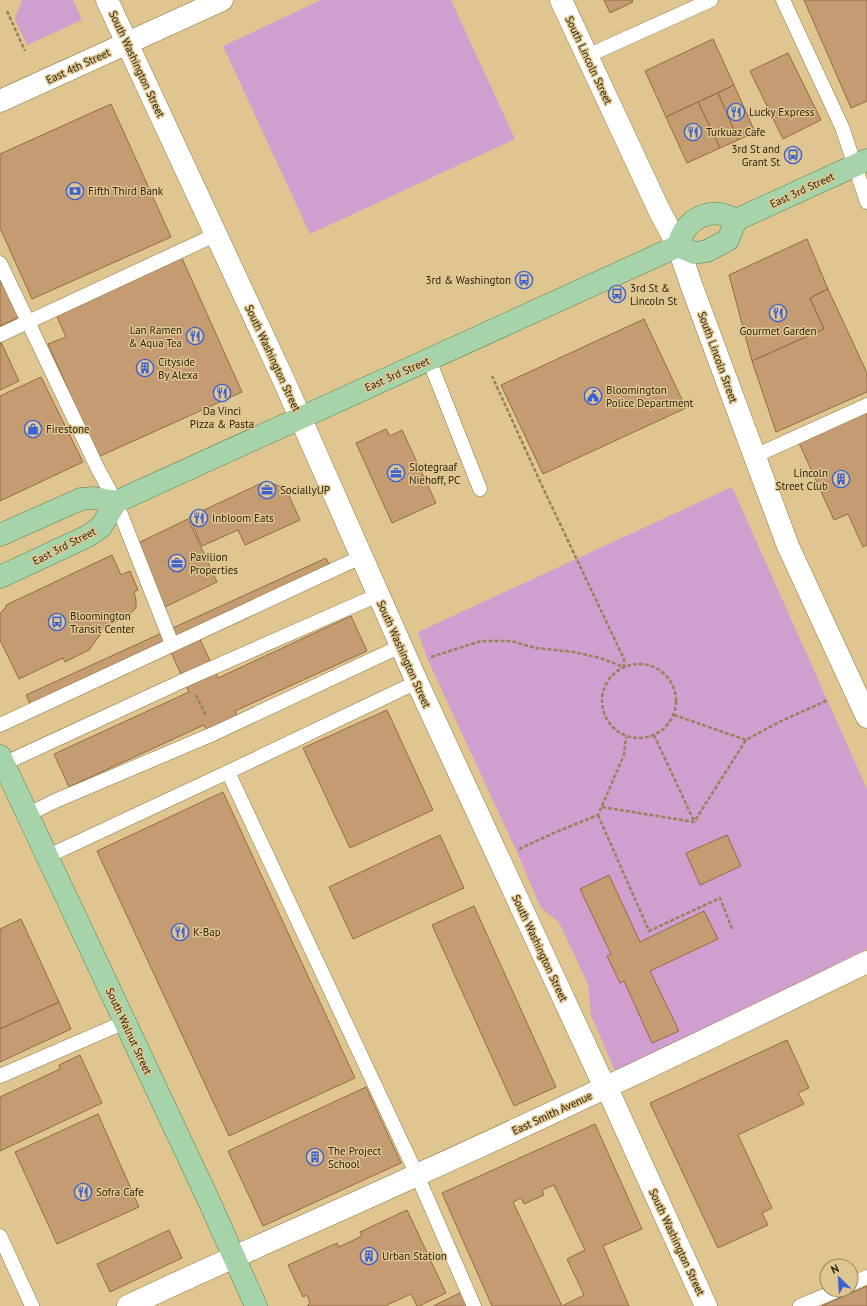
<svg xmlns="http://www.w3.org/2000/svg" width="867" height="1306" font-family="'PT Sans',sans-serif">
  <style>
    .green { fill: #d09fcf }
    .building { fill: #c59c72; stroke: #926b42; fill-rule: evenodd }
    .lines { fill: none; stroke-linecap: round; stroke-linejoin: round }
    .service-casing { stroke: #8d7743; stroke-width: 15 }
    .minor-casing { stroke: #8d7743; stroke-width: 23 }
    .primary-casing { stroke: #578451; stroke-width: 23 }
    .path { stroke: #96835b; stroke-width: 2.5; stroke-dasharray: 4 2; stroke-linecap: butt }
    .service { stroke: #fff; stroke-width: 14 }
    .minor { stroke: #fff; stroke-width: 22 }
    .primary { stroke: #a7d3ab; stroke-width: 22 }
    .labels { text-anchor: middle; stroke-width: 3; stroke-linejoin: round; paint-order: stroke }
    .street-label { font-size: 11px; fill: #302611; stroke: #dfc690 }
    .poi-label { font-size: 11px; fill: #302611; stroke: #dfc690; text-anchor: start }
  </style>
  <rect width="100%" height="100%" fill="#dfc690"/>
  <g class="green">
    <path d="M22,0H73L82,20L27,45L15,19Z"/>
    <path d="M321,0H451L515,139L310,234L223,46Z"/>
    <path d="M732,487L867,789V949L615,1071L591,1015L588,984L559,922L541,908L516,850L427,658L418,632Z"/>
  </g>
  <g class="building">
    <path d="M604,0H632L633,2L610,13Z"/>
    <path d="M804,0H867V101L851,108Z"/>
    <path d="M713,39L734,85L666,117L645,71Z"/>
    <path d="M788,53L821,120L783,139L750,71Z"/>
    <path d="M734,85L755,132L738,140L718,93Z"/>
    <path d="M718,93L738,140L720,148L698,102Z"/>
    <path d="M698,102L720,148L687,163L666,117Z"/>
    <path d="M111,104L171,237L32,299L0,228V154Z"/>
    <path d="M807,239L828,289L810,298L824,329L752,361L729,275Z"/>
    <path d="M181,256L242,392L98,457L48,344L66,337L55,312Z"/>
    <path d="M0,274L19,317L0,326Z"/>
    <path d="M828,289L867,373V392L776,432L752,361L824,329L810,298Z"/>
    <path d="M644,319L686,408L543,474L501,385Z"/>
    <path d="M0,340L19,381L0,390Z"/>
    <path d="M41,377L83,462L0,501V396Z"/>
    <path d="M867,412V545L863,547L848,514L834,520L799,443Z"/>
    <path d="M386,429L390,436L402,430L436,503L392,523L356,443Z"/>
    <path d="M266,481L286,489L300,520L245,545L238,530L202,546L189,517Z"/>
    <path d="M188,519L217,582L165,607L136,544Z"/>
    <path d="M112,555L121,575L130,571L138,590L134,592L136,600V608L128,616L102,628L100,635L89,650L65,662L63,658L19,679L0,640V613L6,607V605Z"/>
    <path d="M326,558L334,575L199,637L218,678L351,616L367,651L235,711L238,718L208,732L204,725L69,787L54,754L189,692L170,650L34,712L26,695Z"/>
    <path d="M387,710L433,810L350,848L303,748Z"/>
    <path d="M223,792L355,1078L229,1136L97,851Z"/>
    <path d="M440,835L464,888L353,939L329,887Z"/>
    <path d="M727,835L741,866L700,885L686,853Z"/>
    <path d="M609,875L640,942L704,911L718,939L650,971L679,1031L652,1043L624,981L620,983L607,956L611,954L580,889Z"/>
    <path d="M474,906L556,1087L514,1106L432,925Z"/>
    <path d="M21,919L59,1002L0,1029V929Z"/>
    <path d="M59,1002L71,1029L0,1062V1029Z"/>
    <path d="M787,1040L809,1088L798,1093L804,1104L738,1135L772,1208L762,1213L768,1225L718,1248L650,1103Z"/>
    <path d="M80,1055L102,1103L0,1151V1097L60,1069L59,1065Z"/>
    <path d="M366,1087L401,1163L263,1226L228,1151Z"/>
    <path d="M98,1114L139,1207L57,1244L15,1152Z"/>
    <path d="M595,1124L642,1229L603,1246L629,1306H492L442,1193ZM554,1185L585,1250L567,1259L584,1295L562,1306L513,1202L521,1198L524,1204L544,1195L542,1190Z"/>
    <path d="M407,1210L446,1293L419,1306H417L411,1294L385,1306H307L310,1303L307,1295L303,1297L288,1265L337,1243L339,1247L362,1236L360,1232Z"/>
    <path d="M169,1230L182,1258L110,1292L97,1264Z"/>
    <path d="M867,1286V1306H822Z"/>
    <path d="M462,1292L468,1306H433Z"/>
  </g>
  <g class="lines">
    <defs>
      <g id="service">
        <path d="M783,0L842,127L867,202"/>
        <path d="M587,56L711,0"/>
        <path d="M0,263L98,469L116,502L172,644"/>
        <path d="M0,335L215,235"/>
        <path d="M429,360L480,489"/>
        <path d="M755,456L867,405"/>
        <path d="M0,725L361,557"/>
        <path d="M3,764L189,678L378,595"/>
        <path d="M228,772L417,1175L474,1306"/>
        <path d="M27,815L55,801L213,734L401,646"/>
        <path d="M46,857L228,772L417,682"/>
        <path d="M0,1076L125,1022"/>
        <path d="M0,1236L32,1306"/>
        <path d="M851,1284L867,1277"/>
        <path d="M800,1306L838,1290"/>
      </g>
      <g id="minor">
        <path d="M107,0L285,383L417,682L599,1075L607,1088L706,1306"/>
        <path d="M561,0L659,210L678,246L692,287L788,546L867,717"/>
        <path d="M0,101L222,0"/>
        <path d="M128,1306C224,1260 322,1219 419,1174C570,1106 718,1034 867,962"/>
      </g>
      <g id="primary">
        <path d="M736,220L867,160"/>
        <path d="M678,246C685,218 711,205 736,220"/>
        <path d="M678,246L694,253L707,251L728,240L736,220"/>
        <path d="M0,535L81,499L94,498L116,502"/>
        <path d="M0,577L88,536L101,527L116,502L678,246"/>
        <path d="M0,756L209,1201L256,1306"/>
      </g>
    </defs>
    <use href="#service" class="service-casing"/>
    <use href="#minor" class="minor-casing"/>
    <use href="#primary" class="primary-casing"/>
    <g class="path">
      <path d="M7,11L25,51"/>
      <path d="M431,657L481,641H511L536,648L574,652L600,658L624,667V659L543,488L492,376"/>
      <circle cx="639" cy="701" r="37"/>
      <path d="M196,695L206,716"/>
      <path d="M674,715L746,740L779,722L828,700"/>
      <path d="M654,735L694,821"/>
      <path d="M602,807L694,822L746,740"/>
      <path d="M598,815L649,931L720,898L732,929"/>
      <path d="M519,849L556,832L598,815L624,755L626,737"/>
    </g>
    <use href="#service" class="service"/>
    <use href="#minor" class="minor"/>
    <use href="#primary" class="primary"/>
  </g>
  <defs>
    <symbol id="restaurant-ring" viewBox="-11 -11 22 22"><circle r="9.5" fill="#dfc690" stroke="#3c61d2" stroke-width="1.5"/><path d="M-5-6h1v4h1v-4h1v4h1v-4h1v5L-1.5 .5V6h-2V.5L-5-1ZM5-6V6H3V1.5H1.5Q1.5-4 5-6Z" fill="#3c61d2"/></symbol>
    <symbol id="bus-ring" viewBox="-11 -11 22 22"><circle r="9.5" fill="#dfc690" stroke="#3c61d2" stroke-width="1.5"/><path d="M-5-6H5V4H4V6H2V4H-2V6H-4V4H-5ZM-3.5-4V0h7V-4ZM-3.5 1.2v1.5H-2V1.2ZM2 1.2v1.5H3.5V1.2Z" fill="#3c61d2"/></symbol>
    <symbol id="bank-ring" viewBox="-11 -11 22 22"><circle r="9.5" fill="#dfc690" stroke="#3c61d2" stroke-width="1.5"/><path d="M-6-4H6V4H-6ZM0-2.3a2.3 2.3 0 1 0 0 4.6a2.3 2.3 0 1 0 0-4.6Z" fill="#3c61d2"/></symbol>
    <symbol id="building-ring" viewBox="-11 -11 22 22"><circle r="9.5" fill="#dfc690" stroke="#3c61d2" stroke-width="1.5"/><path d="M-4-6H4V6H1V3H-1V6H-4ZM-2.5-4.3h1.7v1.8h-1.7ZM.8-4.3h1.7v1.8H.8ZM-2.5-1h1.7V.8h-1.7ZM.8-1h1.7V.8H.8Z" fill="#3c61d2"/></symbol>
    <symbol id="civic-ring" viewBox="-11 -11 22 22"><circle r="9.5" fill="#dfc690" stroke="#3c61d2" stroke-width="1.5"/><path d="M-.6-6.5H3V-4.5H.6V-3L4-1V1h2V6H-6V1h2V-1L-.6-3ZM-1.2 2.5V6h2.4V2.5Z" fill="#3c61d2"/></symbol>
    <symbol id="shop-ring" viewBox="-11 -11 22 22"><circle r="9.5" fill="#dfc690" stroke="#3c61d2" stroke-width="1.5"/><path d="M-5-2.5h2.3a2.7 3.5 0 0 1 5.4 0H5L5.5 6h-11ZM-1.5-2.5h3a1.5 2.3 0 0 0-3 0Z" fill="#3c61d2"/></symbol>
    <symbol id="office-ring" viewBox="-11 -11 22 22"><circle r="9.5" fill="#dfc690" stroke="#3c61d2" stroke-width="1.5"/><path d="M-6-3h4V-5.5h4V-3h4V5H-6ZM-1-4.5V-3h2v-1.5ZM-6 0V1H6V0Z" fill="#3c61d2"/></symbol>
  </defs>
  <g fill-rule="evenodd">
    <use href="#restaurant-ring" x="726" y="102" width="20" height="20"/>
    <use href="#restaurant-ring" x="683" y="122" width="20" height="20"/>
    <use href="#bus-ring" x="783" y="145" width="20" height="20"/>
    <use href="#bank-ring" x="65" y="181" width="20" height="20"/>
    <use href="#bus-ring" x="514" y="270" width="20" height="20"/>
    <use href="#bus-ring" x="607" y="284" width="20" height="20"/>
    <use href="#restaurant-ring" x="768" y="303" width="20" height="20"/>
    <use href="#restaurant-ring" x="185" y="326" width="20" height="20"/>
    <use href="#building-ring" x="135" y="358" width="20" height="20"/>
    <use href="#restaurant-ring" x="212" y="383" width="20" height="20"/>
    <use href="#civic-ring" x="583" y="386" width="20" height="20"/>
    <use href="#shop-ring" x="23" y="419" width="20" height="20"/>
    <use href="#office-ring" x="386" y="463" width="20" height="20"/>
    <use href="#building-ring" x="831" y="469" width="20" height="20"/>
    <use href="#office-ring" x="257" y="480" width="20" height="20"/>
    <use href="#restaurant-ring" x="189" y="508" width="20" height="20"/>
    <use href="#office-ring" x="167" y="553" width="20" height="20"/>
    <use href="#bus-ring" x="47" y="612" width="20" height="20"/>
    <use href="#restaurant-ring" x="170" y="922" width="20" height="20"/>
    <use href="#building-ring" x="305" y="1147" width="20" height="20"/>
    <use href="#restaurant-ring" x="73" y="1182" width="20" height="20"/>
    <use href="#building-ring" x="359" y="1246" width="20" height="20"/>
  </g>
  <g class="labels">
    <g class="street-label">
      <text transform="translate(589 60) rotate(65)" y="4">South Lincoln Street</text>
      <text transform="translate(137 64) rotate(65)" y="4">South Washington Street</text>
      <text transform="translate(78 66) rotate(-25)" y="4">East 4th Street</text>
      <text transform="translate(802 190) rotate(-25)" y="4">East 3rd Street</text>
      <text transform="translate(718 357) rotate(70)" y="4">South Lincoln Street</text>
      <text transform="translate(273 358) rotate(65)" y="4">South Washington Street</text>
      <text transform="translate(397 374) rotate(-24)" y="4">East 3rd Street</text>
      <text transform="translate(64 546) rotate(-27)" y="4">East 3rd Street</text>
      <text transform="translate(404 654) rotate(66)" y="4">South Washington Street</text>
      <text transform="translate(540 948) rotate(65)" y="4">South Washington Street</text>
      <text transform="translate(129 1031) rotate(65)" y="4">South Walnut Street</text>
      <text transform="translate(552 1113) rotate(-25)" y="4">East Smith Avenue</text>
      <text transform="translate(677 1242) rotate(65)" y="4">South Washington Street</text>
    </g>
    <g class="poi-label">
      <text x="749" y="116">Lucky Express</text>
      <text x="706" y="136">Turkuaz Cafe</text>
      <text x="780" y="153" text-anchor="end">3rd St and<tspan x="780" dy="13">Grant St</tspan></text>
      <text x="88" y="195">Fifth Third Bank</text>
      <text x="511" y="284" text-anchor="end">3rd &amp; Washington</text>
      <text x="630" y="292">3rd St &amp;<tspan x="630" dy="13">Lincoln St</tspan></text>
      <text x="182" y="334" text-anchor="end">Lan Ramen<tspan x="182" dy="13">&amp; Aqua Tea</tspan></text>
      <text x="778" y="335" text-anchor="middle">Gourmet Garden</text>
      <text x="158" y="366">Cityside<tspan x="158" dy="13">By Alexa</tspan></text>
      <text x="606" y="394">Bloomington<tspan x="606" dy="13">Police Department</tspan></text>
      <text x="222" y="415" text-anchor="middle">Da Vinci<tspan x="222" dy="13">Pizza &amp; Pasta</tspan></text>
      <text x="46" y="433">Firestone</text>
      <text x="409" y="471">Slotegraaf<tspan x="409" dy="13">Niehoff, PC</tspan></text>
      <text x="828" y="477" text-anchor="end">Lincoln<tspan x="828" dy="13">Street Club</tspan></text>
      <text x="280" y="494">SociallyUP</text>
      <text x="212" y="522">Inbloom Eats</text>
      <text x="190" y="561">Pavilion<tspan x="190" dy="13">Properties</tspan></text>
      <text x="70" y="620">Bloomington<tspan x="70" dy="13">Transit Center</tspan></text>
      <text x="193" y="936">K-Bap</text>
      <text x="328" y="1155">The Project<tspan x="328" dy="13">School</tspan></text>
      <text x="96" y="1196">Sofra Cafe</text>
      <text x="382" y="1260">Urban Station</text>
    </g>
  </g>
  <g transform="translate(839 1278) rotate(335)"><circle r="19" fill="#dfc690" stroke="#99865d"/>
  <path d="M0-3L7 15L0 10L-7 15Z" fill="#3c61d2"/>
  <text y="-6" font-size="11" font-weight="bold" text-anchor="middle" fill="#302611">N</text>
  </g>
</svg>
